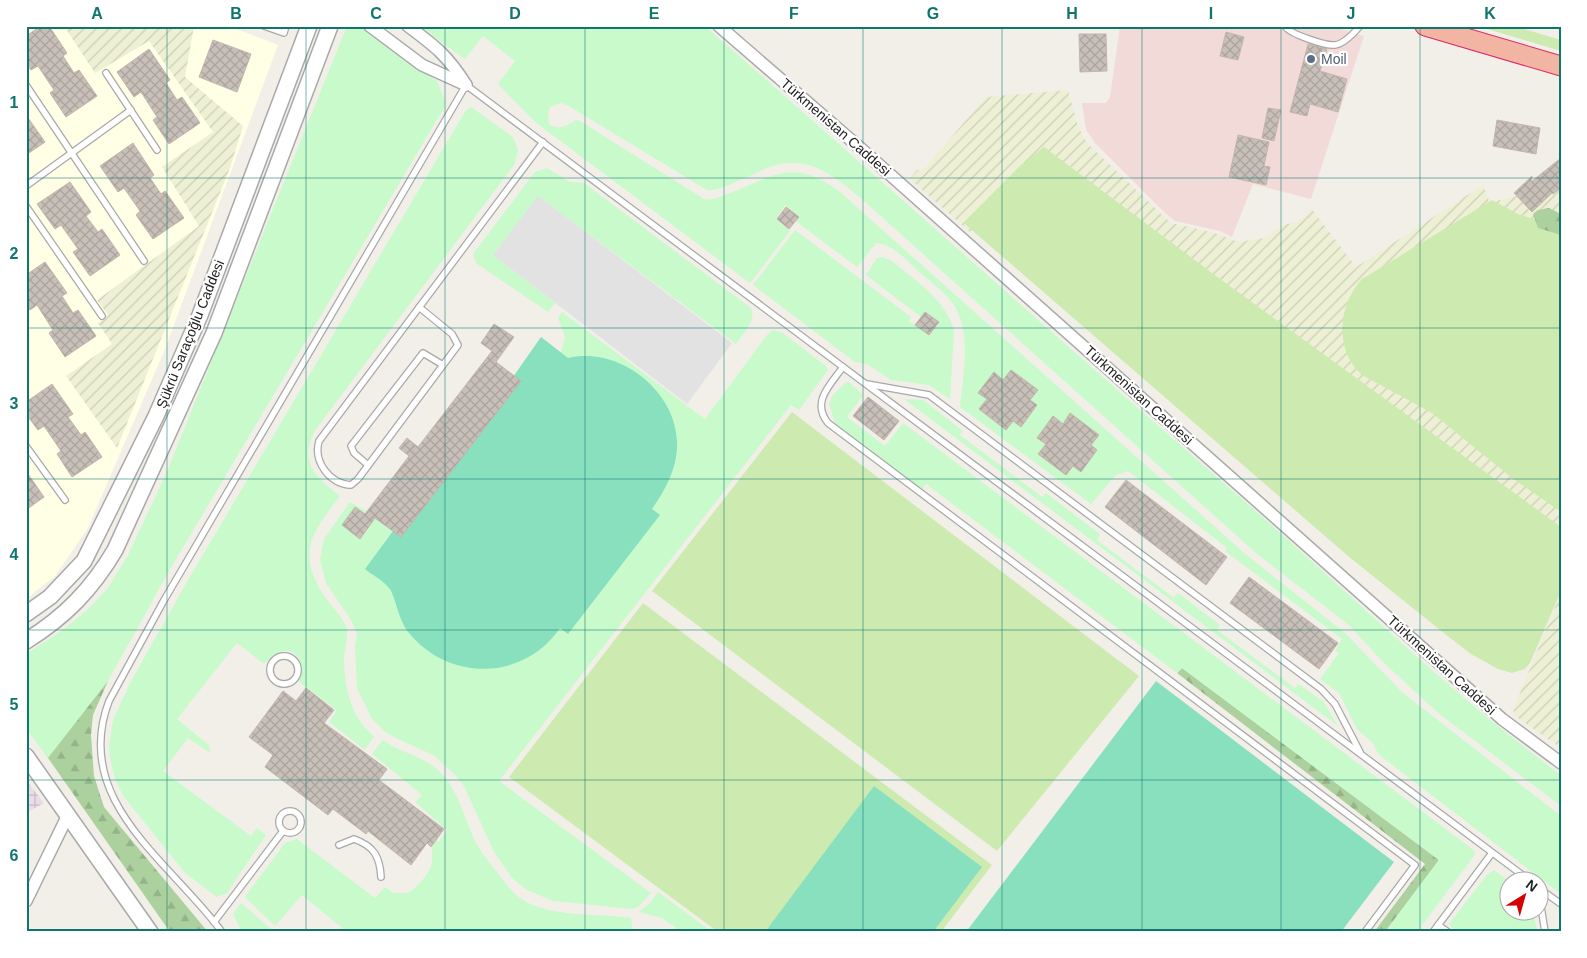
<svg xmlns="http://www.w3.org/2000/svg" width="1587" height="958" font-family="Helvetica,sans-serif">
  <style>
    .commercial { fill: #f2dad9 }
    .industrial { fill: url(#industrial-grid) }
    .education { fill: #ffffe5 }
    .farmland { fill: url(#farmland-furrows) }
    .grass { fill: #cdebb0 }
    .forest { fill: url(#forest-firs) }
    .park { fill: #c8facc }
    .pitch { fill: #88e0be }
    .parking { fill: #e2e2e2 }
    .building { fill: url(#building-cross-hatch); stroke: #c4b6ab }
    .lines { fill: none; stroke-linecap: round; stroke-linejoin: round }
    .service-casing { stroke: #a9a9a9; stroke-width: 8 }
    .minor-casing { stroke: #a9a9a9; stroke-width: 14 }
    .tertiary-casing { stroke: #a9a9a9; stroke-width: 18 }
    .trunk-casing { stroke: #dc2a67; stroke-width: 21 }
    .service { stroke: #fff; stroke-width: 5.5 }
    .minor { stroke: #fff; stroke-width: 11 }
    .tertiary { stroke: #fff; stroke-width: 15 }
    .trunk { stroke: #f2b4a3; stroke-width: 19 }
    .grid { fill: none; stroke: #0f766e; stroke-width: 1; stroke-opacity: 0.55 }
    .service-dot { fill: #5c6f8a; stroke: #fff; stroke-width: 2 }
    .labels { text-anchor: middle; stroke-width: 4.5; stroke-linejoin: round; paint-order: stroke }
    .service-label { font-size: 14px; fill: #4e5e75; stroke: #fff; text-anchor: start }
    .street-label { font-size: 14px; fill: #222; stroke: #fff }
    .neatline { fill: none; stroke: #0f766e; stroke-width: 2 }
    .grid-label { font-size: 16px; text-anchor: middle; font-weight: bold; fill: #0f766e }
  </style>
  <defs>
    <pattern id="industrial-grid" width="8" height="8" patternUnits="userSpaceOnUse" patternTransform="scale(1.25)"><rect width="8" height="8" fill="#ebdbe8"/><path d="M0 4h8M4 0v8" fill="none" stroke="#c9bcc7"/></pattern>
    <pattern id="farmland-furrows" width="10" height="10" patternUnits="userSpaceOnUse" patternTransform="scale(1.25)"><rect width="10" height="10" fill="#eef0d5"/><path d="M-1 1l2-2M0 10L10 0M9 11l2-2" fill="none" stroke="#ccceb7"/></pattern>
    <pattern id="forest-firs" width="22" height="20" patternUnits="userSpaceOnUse" patternTransform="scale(1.25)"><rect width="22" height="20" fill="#add19e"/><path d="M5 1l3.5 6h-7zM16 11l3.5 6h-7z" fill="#95b388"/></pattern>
    <pattern id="building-cross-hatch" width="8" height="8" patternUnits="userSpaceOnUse" patternTransform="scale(1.25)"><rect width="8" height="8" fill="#c7bfb8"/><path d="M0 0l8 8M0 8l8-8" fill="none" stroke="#aba49e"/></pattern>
  </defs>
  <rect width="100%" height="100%" fill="#f2efe9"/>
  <path class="commercial" d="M1120,26H1331L1364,36L1311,199L1253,184L1232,237L1220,231L1175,221L1164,212L1095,143L1086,130L1082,103H1106L1110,97Z"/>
  <path class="industrial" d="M26,780L44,803L26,813Z"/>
  <path class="education" d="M26,26H229L278,45L165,349L88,528L55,576L26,599Z"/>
  <g class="farmland">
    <path d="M64,26H194L185,77L243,126L230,168L117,448L66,376L112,344L98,323L108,315L97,300L199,226L162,167L213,132L149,41L95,73Z"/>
    <path d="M1068,90L1078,126L1087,143L1171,223L1215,233L1238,242L1264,238L1284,225L1299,221L1307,215L1311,208L1356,267L1483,185L1494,214L1561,308V532L1046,157L970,232L910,179L917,170L924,169L986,97Z"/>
    <path d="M1554,187H1561V289L1492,202Z"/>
    <path d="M1561,593V748L1515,716L1513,710Z"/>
  </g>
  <g class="grass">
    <path d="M1477,26H1514L1561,40V51Z"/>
    <path d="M1044,147L1216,276L1561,527V591L1530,663L1525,669L1512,673L1498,669L1471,654L1440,630L1348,556L966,225L965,222L1019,167Z"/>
    <path d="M1492,200L1518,214L1561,229V512L1512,478L1432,413L1362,375C1334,351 1338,304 1362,279Z"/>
    <path d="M792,412L1139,676L997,851L652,591Z"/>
    <path d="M643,603L992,865L941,932H718L509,777Z"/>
  </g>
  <g class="forest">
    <path d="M1549,208L1561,214V235L1538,228L1533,214L1538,210Z"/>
    <path d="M1182,668L1439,860L1385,932H1374L1425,864L1177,673Z"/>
    <path d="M108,681L93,715L91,735L94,776L104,807L208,932H170L34,738Z"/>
  </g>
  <g class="park">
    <path d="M347,26H361L437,81L445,101L444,108L169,571L108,681L48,758L26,728V654L60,632L87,610L107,589L127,557L166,474Z"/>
    <path d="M419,26H705C893,191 1079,357 1267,521C1364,607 1456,698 1561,775V806L1437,712L1382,661L1349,625L1257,554L864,201C843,183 817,160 787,163C772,164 757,173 743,179C732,183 719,191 707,190L567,105L561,103L550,107L548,114L549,124C559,131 566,126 576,120L580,121L704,199C713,201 722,196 730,193C778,174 793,159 839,191L1243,552L1345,633L1403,693L1561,816V894L1378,754L1373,743L1357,729L1339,693L1320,679L1339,653L1335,651L1342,639L1225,551L1227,548L1128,471L1116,475L1091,504L960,407C963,375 973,329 951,301C942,290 928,280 917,270C906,259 892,244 876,243L857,267L797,222L799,217L785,205L776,219L790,231L750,283L535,122L498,84L515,61L483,36L465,59Z"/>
    <path d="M471,107L513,137L518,150L514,165L316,429C298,461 314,476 340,496C310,535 295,555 328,601C334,609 345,620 347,630C348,638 345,648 344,656C344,685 350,718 374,736L365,750L329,722L337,710L299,682C307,651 285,640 264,664L237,643L177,719L209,745L210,753L188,738L163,771L251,836L257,828L266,835L227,893L217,897L185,873L124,797L115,779L110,758L109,746L113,720L130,683L188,580L466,110Z"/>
    <path d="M547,168L570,182L584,183L751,308C757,321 743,333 736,344L539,197L493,255L555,303L548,312L476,263L473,254L535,172Z"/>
    <path d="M795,230L911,317L909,321L930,335L939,322L925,312L921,317L866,275L877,258L883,257L892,261C914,280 947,300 954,331L950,399L929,385L891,380L867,364L855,362L753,285Z"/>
    <path d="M562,312L705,419L767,335L773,330L783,333L826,366L828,370L799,410L791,405L499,781L651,893L638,907L632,909L553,901L527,890L512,878L494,852L464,786L456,776L435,756L396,738L385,732L372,719L357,688L355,647L357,634L351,620L326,583L320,560L324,539L350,502L367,511L401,537L541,337L561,353L565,337L558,318Z"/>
    <path d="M849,382L863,395L847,417L885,446L903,423L1471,848L1475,852L1474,856L1417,932H1385L1439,860L1182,668L1177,673L926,484L922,490L835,423L829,404L832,396L845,383Z"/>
    <path d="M904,399L923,400L963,431L960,435L1042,497L1046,493L1100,534L1097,540L1174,598L1178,593L1220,625L1217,630L1295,688L1298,684L1323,701L1338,726Z"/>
    <path d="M383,740C402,754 426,756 442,774C461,795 465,824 479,848C484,857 491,864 497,872C504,881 510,891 520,898C548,918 597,913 631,918L633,932H347L302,895L275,926L245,897L285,843L297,839L375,898L385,887L393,893H408C418,886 430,874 432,862C433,853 430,848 435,839L439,842L447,830L415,802L422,795L372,754Z"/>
    <path d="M1494,870L1509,881L1510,910L1533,911L1537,932H1508L1498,929L1496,932H1455L1449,924L1486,876Z"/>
    <path d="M658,892L712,932H682L662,918L639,912L651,902Z"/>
    <path d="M241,903L272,930L271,932H242L233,914Z"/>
  </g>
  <g class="pitch">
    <path d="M541,337L568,358C619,346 675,390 677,441C678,467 666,489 652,509L660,515L568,634L560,628C524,681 449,682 409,633C398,620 395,594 389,588C383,580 372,575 365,569L393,531L401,537Z"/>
    <path d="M1156,681L1394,862L1341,932H966Z"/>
    <path d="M874,786L982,867L933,932H765Z"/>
  </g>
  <path class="parking" d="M538,196L732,343L687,404L493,255Z"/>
  <g class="building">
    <path d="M41,26H49L67,53L63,56L74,73L79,70L97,96L66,117L50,93L54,90L38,66L31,70L26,63V36Z"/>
    <path d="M1226,32L1244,37L1238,60L1220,56Z"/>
    <path d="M1079,34H1106L1107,71L1080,72Z"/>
    <path d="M213,40L251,54L237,92L199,77Z"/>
    <path d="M1308,44L1327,49L1320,71L1347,79L1338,112L1310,104L1307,116L1290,112Z"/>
    <path d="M149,49L170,80L166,83L177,100L182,97L200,123L169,144L153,120L157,117L141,92L134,97L117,72Z"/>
    <path d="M1268,108L1281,110L1274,141L1262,138Z"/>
    <path d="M26,115L45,142L26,155Z"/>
    <path d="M1497,120L1540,128L1536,154L1493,146Z"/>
    <path d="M1238,135L1269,142L1264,166L1270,167L1266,185L1229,177Z"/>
    <path d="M133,143L154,175L150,178L161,194L165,191L184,218L153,239L136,215L140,211L124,188L118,192L100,166Z"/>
    <path d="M1561,158V188L1553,194L1552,193L1532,212L1514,193L1532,176L1531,182Z"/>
    <path d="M70,182L91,212L86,216L98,232L102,229L120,255L90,276L73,252L78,249L61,225L55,229L37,204Z"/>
    <path d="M786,207L799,217L789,229L777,219Z"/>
    <path d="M45,262L67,293L62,296L73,313L78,310L96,336L65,357L49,333L53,330L37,305L30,310L26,304V275Z"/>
    <path d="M925,312L939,322L929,335L915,325Z"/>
    <path d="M494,324L514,337L496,362L521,381L401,537L375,518L360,539L342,525L355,507L365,514L409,456L399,448L407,438L418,447L492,351L481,343Z"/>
    <path d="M1011,370L1038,390L1030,400L1037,405L1021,427L1013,421L1006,430L979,409L987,399L978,393L994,372L1003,380Z"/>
    <path d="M52,384L73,414L68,417L81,435L85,432L102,457L72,477L57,454L61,451L44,426L38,430L26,414V402Z"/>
    <path d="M868,397L899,421L884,440L853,416Z"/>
    <path d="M1070,413L1099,435L1091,445L1097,450L1081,472L1073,466L1066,475L1038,454L1046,444L1037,438L1053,416L1063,424Z"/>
    <path d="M26,471L44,497L26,510Z"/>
    <path d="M1126,480L1227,557L1206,585L1105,507Z"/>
    <path d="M1249,577L1338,643L1319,669L1230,603Z"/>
    <path d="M306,688L334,710L324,723L387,769L379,780L444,829L431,847L427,843L411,865L368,831L366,834L333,809L328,815L265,767L273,755L249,737L283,691L296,701Z"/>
  </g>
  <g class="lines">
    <defs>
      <g id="service">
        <path d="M264,26L284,33L286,26"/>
        <path d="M1285,26C1289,34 1326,46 1335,45C1344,44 1354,33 1360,26"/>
        <path d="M106,73L157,150"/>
        <path d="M26,85L144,261"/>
        <path d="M26,186L131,110"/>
        <path d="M26,206L102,316"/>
        <path d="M419,307L452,334L458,345L358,479L351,485C330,484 313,462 319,441L543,142"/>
        <path d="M843,367C830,385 811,402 828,423L1415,865L1365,932"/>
        <path d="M867,384L929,395L1321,689L1335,704L1360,752"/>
        <path d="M26,446L65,500"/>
        <path d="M368,465L354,453L351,446L423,353L443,365"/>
        <circle cx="284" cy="670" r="14"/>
        <circle cx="290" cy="822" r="11"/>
        <path d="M339,845L354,839C374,846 380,857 381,877"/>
        <path d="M1540,889L1561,904"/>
        <path d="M1540,900L1545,932"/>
        <path d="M214,922L283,831"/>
        <path d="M1438,925L1448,932"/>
        <path d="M222,932C170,861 71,801 109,701L163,602L466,85L1529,880"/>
        <path d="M1433,932L1492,853"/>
      </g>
      <g id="minor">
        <path d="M370,26L422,65L466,85"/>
        <path d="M408,26C435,46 448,56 466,85"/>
        <path d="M719,26L859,147L1502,719L1561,763"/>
        <path d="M26,901L68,815"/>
      </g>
      <g id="tertiary">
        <path d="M26,614L50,597L84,561L156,416L200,315L309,26"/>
        <path d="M26,641C65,617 92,589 115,550L214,333L330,26"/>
        <path d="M26,756L150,932"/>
      </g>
      <path id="trunk" d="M1425,26L1561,66"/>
    </defs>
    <use href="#service" class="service-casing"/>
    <use href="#minor" class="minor-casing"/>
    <use href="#tertiary" class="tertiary-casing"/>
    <use href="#trunk" class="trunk-casing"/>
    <use href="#service" class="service"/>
    <use href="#minor" class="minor"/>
    <use href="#tertiary" class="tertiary"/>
    <use href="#trunk" class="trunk"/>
  </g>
  <path class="grid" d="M167,26V932M306,26V932M445,26V932M585,26V932M724,26V932M863,26V932M1002,26V932M1142,26V932M1281,26V932M1420,26V932M26,178H1561M26,328H1561M26,479H1561M26,630H1561M26,780H1561"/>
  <circle class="service-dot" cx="1311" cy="59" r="5"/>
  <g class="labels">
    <g class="service-label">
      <text x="1321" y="64">Moil</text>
    </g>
    <g class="street-label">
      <text transform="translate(836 127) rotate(41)" y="5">Türkmenistan Caddesi</text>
      <text transform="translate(190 334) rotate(-68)" y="5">Şükrü Saraçoğlu Caddesi</text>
      <text transform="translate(1139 395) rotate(42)" y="5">Türkmenistan Caddesi</text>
      <text transform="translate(1442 665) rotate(42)" y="5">Türkmenistan Caddesi</text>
    </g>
  </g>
  <rect width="1587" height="958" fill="none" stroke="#ffffff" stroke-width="55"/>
  <g transform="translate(1524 896) rotate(37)"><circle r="24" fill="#ffffff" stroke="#a7a7a7"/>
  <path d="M0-4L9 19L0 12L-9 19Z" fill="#d40000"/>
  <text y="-8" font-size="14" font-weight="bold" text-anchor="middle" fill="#222222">N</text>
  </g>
  <rect x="28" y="28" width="1532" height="902" class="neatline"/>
  <g class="grid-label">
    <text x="97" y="19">A</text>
    <text x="236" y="19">B</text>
    <text x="376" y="19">C</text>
    <text x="515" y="19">D</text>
    <text x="654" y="19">E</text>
    <text x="794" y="19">F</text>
    <text x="933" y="19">G</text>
    <text x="1072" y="19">H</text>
    <text x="1211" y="19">I</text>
    <text x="1351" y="19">J</text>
    <text x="1490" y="19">K</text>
    <text x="14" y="108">1</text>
    <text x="14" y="259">2</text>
    <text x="14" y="409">3</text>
    <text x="14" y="560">4</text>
    <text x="14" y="710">5</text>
    <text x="14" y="861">6</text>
  </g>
</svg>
